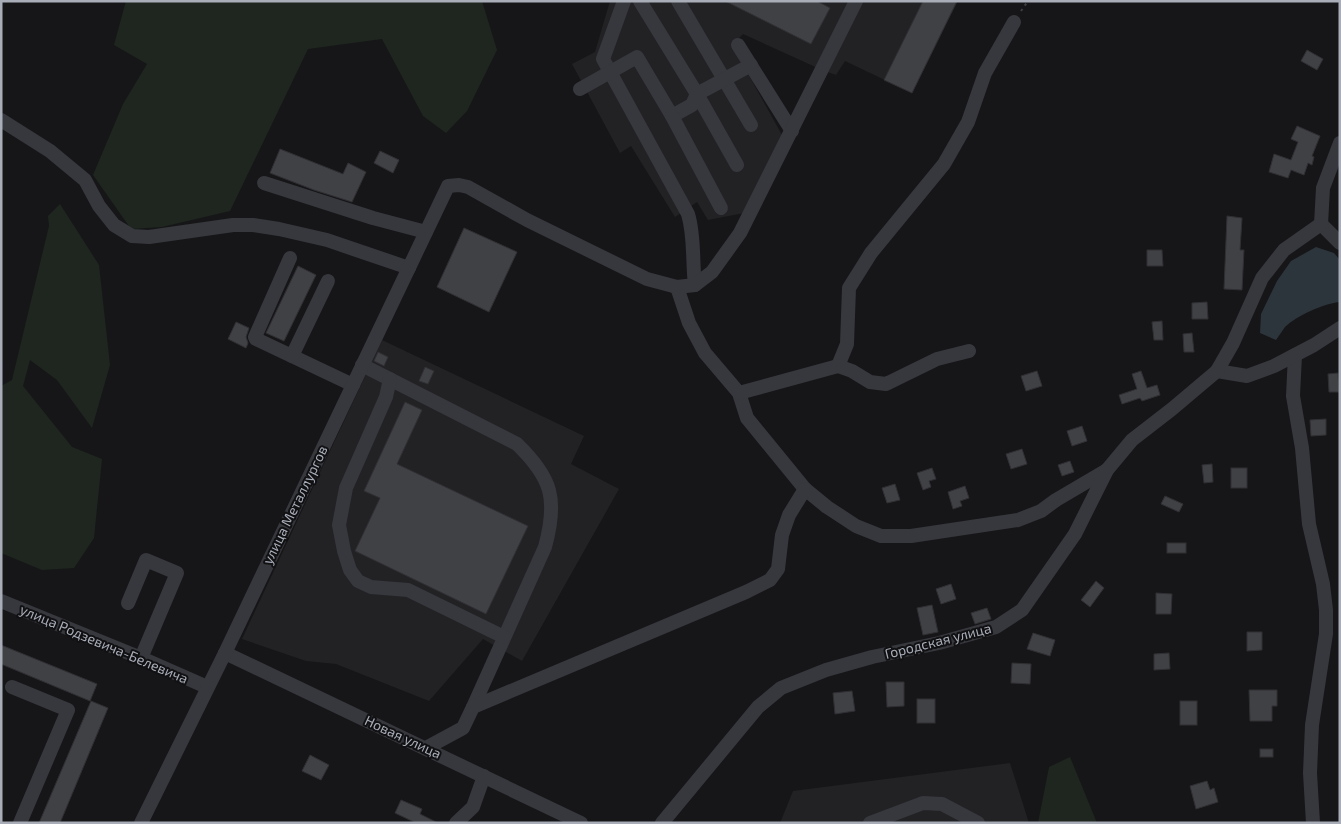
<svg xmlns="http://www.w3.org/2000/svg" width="1341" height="824" font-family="'Exo 2',sans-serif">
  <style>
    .built { fill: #222225 }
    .green { fill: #1e261f }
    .water { fill: #2c353c }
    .building { fill: #404145; stroke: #303034 }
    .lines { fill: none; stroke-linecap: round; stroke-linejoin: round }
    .path { stroke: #3d3f44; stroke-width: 2; stroke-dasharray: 2.5 4; stroke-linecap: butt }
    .minor { stroke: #37383d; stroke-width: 14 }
    .labels { text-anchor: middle; stroke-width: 4; stroke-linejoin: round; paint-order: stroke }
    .street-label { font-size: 14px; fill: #a8adb8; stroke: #111113 }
  </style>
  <rect width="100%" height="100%" fill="#161618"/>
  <g class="built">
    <path d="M610,1H958L912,93L845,61L836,75L822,70L743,34L732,45L782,135L744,213L708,220L697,202L675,217L631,146L620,153L572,64L595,52Z"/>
    <path d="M382,340L584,436L571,464L619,489L522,661L483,639L429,701L336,664L306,661L242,639Z"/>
    <path d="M1010,763L1029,823H780L793,791Z"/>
  </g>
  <g class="green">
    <path d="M126,1H482L497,50L467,111L446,133L423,116L382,39L308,49L230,211L162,227L131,229L93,175L123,104L147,64L114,45Z"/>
    <path d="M60,204L99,265L110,365L92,428L57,380L30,360L23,386L72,447L102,459L94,538L74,568L42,570L1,553V386L12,380L49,226L48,216Z"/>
    <path d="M1070,757L1097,823H1038L1049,767Z"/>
  </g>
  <path class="water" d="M1316,247L1334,253L1340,260V302C1325,303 1296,316 1285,327C1282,331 1279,336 1276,340L1260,333L1261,314L1277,281L1291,261Z"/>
  <g class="building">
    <path d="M725,1H817L830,8L811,44Z"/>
    <path d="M923,1H957L912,93L884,80Z"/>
    <path d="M1307,50L1323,59L1317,70L1301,61Z"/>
    <path d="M1297,126L1320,136L1312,156L1314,157L1312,165L1308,163L1304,175L1291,170L1288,178L1269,172L1274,154L1291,160L1298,142L1291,139Z"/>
    <path d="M280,149L343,174L348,163L366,172L352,202L314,190L270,173Z"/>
    <path d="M380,151L399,160L393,173L374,163Z"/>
    <path d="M1227,216L1242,218L1240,250H1244L1242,290L1224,289Z"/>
    <path d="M464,228L517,252L489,312L437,287Z"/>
    <path d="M1147,250H1162L1163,266H1147Z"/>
    <path d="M298,266L316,275L284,341L266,333Z"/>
    <path d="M1207,302L1208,319H1192V303Z"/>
    <path d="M1162,321L1163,340H1154L1152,322Z"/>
    <path d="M236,322L249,328L246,337L248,343L246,348L228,339Z"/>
    <path d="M1192,333L1194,352H1184L1183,334Z"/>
    <path d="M378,352L388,357L384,366L374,361Z"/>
    <path d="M425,367L434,371L428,384L419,381Z"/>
    <path d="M1037,371L1042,386L1026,391L1021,376Z"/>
    <path d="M1141,371L1147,388L1157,385L1160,395L1142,401L1140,398L1122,404L1119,395L1137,389L1132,374Z"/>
    <path d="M1338,373L1339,392H1329L1328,374Z"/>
    <path d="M405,402L422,410L397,464L528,526L486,614L355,551L380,498L364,491Z"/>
    <path d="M1326,419V435L1311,436L1310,420Z"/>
    <path d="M1082,426L1087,441L1072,446L1067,431Z"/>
    <path d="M1022,449L1027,464L1011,469L1006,454Z"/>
    <path d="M1070,461L1074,472L1062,476L1058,465Z"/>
    <path d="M1212,464L1213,482L1204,483L1202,465Z"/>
    <path d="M932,468L936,479L929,481L931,487L923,490L917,473Z"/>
    <rect x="1231" y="468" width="16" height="20"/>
    <path d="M895,484L900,500L887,503L882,488Z"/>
    <path d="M965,486L969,498L960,501L962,506L953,509L948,492Z"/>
    <path d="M1165,496L1183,504L1179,512L1161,504Z"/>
    <rect x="1167" y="543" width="19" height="10"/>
    <path d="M1096,581L1104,588L1090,607L1081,600Z"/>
    <path d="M951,584L956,599L941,604L936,589Z"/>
    <path d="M1156,593L1172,594L1171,614H1156Z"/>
    <path d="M932,605L938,632L923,635L917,608Z"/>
    <path d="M987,608L991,619L975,624L971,613Z"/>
    <path d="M1247,632H1262V650L1247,651Z"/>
    <path d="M1033,633L1055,640L1050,656L1027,649Z"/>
    <path d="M1,645L97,684L90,701L1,664Z"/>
    <path d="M1169,653L1170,669L1154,670V654Z"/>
    <path d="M1012,663L1031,664L1030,684L1011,683Z"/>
    <path d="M886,682H904V706L887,707Z"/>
    <path d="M1249,690H1277V706H1272V721H1250Z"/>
    <path d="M852,691L855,711L835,714L833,693Z"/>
    <rect x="917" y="699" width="18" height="24"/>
    <path d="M91,701L108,708L60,823H39Z"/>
    <rect x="1180" y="701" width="17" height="24"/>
    <rect x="1260" y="749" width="13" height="8"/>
    <path d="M310,755L329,765L321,780L302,771Z"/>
    <path d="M1207,781L1210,790L1214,788L1218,802L1196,809L1190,786Z"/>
    <path d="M401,800L422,809L420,814L438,823H416L395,813Z"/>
  </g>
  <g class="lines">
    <path class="path" d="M1021,11L1028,1"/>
    <g class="minor">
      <path d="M624,1L603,59L688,214C695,237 692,261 695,285"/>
      <path d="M640,1L697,94L737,165"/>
      <path d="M678,1L751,125"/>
      <path d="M738,45L792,131"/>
      <path d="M580,89L637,57L672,116L692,105L697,94L751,65"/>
      <path d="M672,116L721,208"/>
      <path d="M1,120L50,151L85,180L99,206L114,225L132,236L149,237L233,225H253L279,229L327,240L409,268"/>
      <path d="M264,183L373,218L426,232"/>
      <path d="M1321,224L1340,243"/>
      <path d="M290,258L255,337L256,339L353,385"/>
      <path d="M677,287L689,323L705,353L739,393L747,418L805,489L827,507L856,526L881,536H911L1018,520L1041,511L1056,500L1107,470"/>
      <path d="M1295,355L1293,396L1302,448L1309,524L1323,584L1326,610V634L1312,725L1310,773L1313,823"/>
      <path d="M292,356L328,281"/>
      <path d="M362,365L517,444C552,478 558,499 545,547L473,707"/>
      <path d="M838,366L847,344L849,288L871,253L944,164L968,122L985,73L1014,22"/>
      <path d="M1217,371L1247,376L1274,366L1314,345L1340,328"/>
      <path d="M390,379L386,397L346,488L339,525L344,551L350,570L358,581L371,587L408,590L504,637"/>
      <path d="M739,393L838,366L852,371L870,382L886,384L937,359L969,351"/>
      <path d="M1,601L141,658L207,687"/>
      <path d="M128,603L146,560L177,573L141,658"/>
      <path d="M225,653L581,823"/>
      <path d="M12,687L68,710L20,823"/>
      <path d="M426,748L463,728L473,707L746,592L770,580L778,569L782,535L789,515L805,489"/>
      <path d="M141,823L225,653L448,186L459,185L468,187L527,220L647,279L677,287L695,285L712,272L740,233L856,1"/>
      <path d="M456,823L473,807L484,776"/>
      <path d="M662,823L758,707L781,688L826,670L872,657L939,643L996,627L1022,610L1075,534L1107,470L1132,440L1172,409L1217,371L1233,343L1262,278L1284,250L1321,224L1323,188L1340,143"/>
      <path d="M870,823L923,803L942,804L978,823"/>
    </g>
  </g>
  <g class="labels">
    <g class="street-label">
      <text transform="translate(295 505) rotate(-64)" y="5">улица Металлургов</text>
      <text transform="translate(938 641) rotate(-14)" y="5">Городская улица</text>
      <text transform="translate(104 644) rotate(23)" y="5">улица Родзевича-Белевича</text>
      <text transform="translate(403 737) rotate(25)" y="5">Новая улица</text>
    </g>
  </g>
  <rect width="1341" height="824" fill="none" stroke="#a8adb8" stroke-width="5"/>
</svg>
